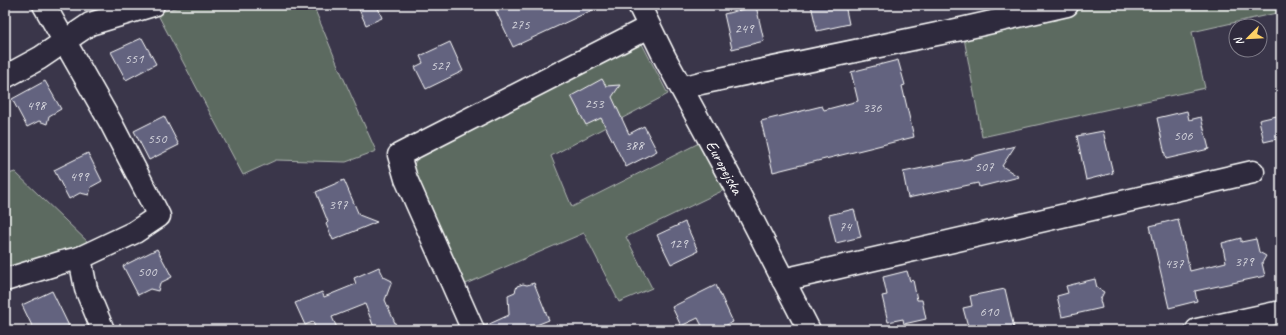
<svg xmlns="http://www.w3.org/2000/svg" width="1286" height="335" font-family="Caveat,sans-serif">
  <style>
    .green { fill: #5c6a60; stroke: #aeb4b0 }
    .building { fill: #64647f; stroke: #fff }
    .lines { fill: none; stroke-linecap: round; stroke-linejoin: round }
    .minor-casing { stroke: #fff; stroke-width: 25 }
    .minor { stroke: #2f2a3d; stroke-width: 22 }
    .labels { text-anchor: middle; stroke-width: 3; stroke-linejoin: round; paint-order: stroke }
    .number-label { font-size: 14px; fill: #d8d8df }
    .street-label { font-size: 16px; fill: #fff; stroke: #2f2a3d }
  </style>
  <rect width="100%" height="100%" fill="#3a364a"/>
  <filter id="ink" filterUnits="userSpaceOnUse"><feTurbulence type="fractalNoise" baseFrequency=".025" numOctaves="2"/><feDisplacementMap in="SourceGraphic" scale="8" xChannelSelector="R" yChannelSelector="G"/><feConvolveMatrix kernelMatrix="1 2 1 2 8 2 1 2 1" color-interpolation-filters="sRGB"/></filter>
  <g filter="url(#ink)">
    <g class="green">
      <path d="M185,5H313L339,68L376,151L346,162L276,160L243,175L157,13Z"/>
      <path d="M1090,5H1281V12L1192,32L1205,88L982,137L964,38Z"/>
      <path d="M640,40L668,94L551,156L572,207L699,143L724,190L626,237L652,288L619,302L584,233L461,286L413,166L418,157Z"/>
      <path d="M15,172L90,244L5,271V175Z"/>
    </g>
    <g class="building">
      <path d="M357,5H377L382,18L366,25Z"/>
      <path d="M493,5H603L513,47Z"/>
      <path d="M811,5H845L849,24L817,31Z"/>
      <path d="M756,6L764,41L732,49L724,14Z"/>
      <path d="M142,38L156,64L126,80L111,52Z"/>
      <path d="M450,42L463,71L426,89L415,67L423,63L420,56Z"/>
      <path d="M898,60L905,85L902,86L914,137L773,172L761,121L822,106L824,110L858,101L851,72Z"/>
      <path d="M602,79L606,86L620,85L612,97L629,134L644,126L657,151L626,167L601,118L586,125L571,96Z"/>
      <path d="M45,81L61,109L49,116L47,124L39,121L27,127L12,99Z"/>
      <path d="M1187,111L1189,120L1201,117L1209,149L1166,159L1157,118Z"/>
      <path d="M1281,115V138L1264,142L1259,120Z"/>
      <path d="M164,116L179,145L149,160L134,131Z"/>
      <path d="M1103,131L1113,173L1086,180L1077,136Z"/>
      <path d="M1015,146L1002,166L1019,177L979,187L978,183L908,198L903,172L972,158L971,157Z"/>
      <path d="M88,153L102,181L91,187L89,195L80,193L69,199L54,170Z"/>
      <path d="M344,180L359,215L377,222L333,240L326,224L328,222L316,192Z"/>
      <path d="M854,209L861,237L836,243L829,215Z"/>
      <path d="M1178,219L1190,271L1226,262L1222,243L1241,238V242L1256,239L1259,252L1266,256L1262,263L1265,276L1195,291L1197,301L1169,308L1150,226Z"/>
      <path d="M685,222L698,251L671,264L657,235Z"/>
      <path d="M157,249L172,277L160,283L158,291L150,289L138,295L123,266Z"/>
      <path d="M379,267L384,277L392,281L385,300L398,330H375L365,304L332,317L338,330H316L313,322L305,325L295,303L322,292L324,297L356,284L354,278Z"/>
      <path d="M907,271L910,281L913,280L917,300H922L926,319L904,324L903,319L888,322L882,296L887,295L883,277Z"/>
      <path d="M1095,279L1097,288L1104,292L1100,300L1102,308L1062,317L1057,296L1068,293L1066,286Z"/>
      <path d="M534,283L549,320L524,330H485V326L509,315L508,295L515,292L517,286L523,284L527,285Z"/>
      <path d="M716,285L733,322L716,330H704L698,318L681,326L672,307Z"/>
      <path d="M1005,289L1014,328L1003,330H969L963,308L972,306L970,296Z"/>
      <path d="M52,291L69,326L60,330H34L22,305Z"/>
    </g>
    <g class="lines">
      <defs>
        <g id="minor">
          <path d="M44,5L111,123L159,216L135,232L80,258L86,289L103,330"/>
          <path d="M639,5L665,58L739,194L809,330"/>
          <path d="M5,77L40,58L90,24L153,5"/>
          <path d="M682,88L701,83L961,29L1067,5"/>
          <path d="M5,280L63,262L80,258"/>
          <path d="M783,280L1253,172"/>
          <path d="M473,330L406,179L399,155L649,27"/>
          <path d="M1197,330L1281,312"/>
        </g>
      </defs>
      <use href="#minor" class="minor-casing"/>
      <use href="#minor" class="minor"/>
    </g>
  </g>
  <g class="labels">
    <g class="number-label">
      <text x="520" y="29">275</text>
      <text x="744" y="33">249</text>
      <text x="134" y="63">551</text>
      <text x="440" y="70">527</text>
      <text x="594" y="108">253</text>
      <text x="36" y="110">498</text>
      <text x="872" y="112">336</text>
      <text x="1183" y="140">506</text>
      <text x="157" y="143">550</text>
      <text x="634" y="150">388</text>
      <text x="984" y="171">507</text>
      <text x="79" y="181">499</text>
      <text x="338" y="209">397</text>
      <text x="845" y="231">74</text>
      <text x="678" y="248">129</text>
      <text x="1244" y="266">379</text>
      <text x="1174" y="268">437</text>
      <text x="147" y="276">500</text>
      <text x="989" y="316">610</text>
    </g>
    <g class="street-label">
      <text transform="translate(725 167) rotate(61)" y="6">Europejska</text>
    </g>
  </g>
  <rect width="1286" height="335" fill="none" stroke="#2f2a3d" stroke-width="20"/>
  <rect x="10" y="10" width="1266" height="315" fill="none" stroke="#fff" stroke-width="1.5" filter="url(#ink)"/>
  <g transform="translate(1248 38) rotate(246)"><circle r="19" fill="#2f2a3d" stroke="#827f8b"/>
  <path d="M0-3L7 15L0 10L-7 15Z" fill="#ffd166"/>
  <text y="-6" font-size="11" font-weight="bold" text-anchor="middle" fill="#ffffff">N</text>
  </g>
</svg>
